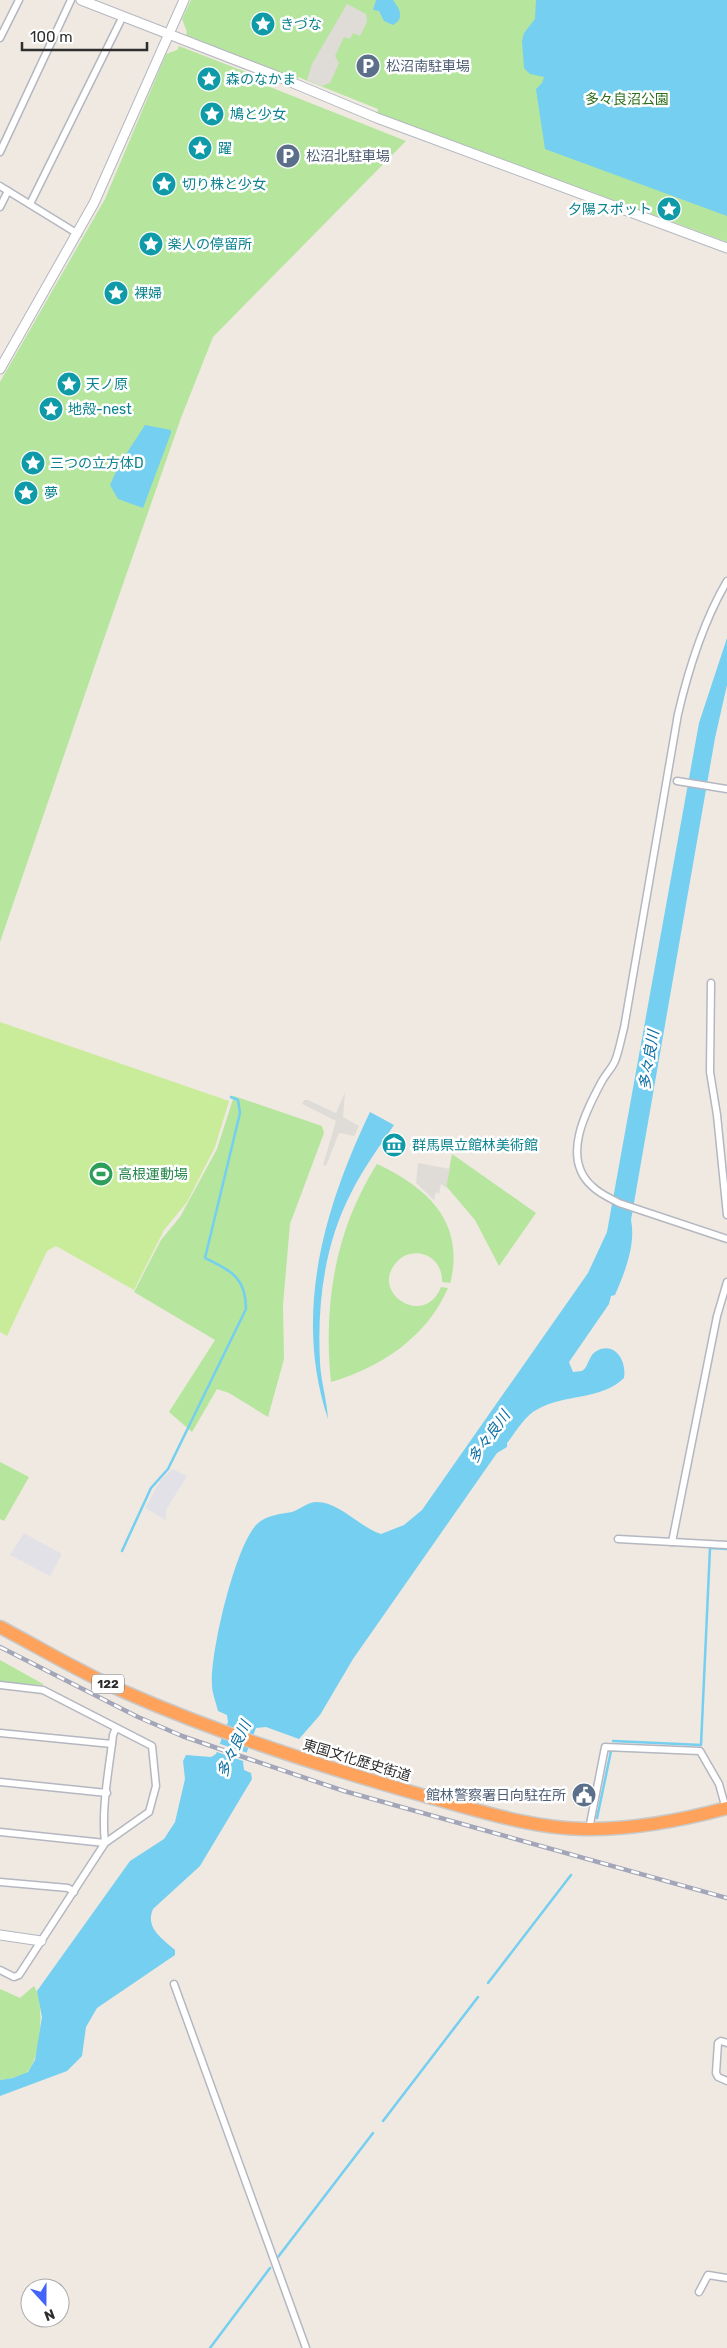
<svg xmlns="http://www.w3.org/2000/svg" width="727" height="2348" font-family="Rubik,'Noto Sans JP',sans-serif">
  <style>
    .industrial { fill: #e3e1e8 }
    .green { fill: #b6e59e }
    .pitch { fill: #c9ec9a }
    .plaza { fill: #dfdcd8 }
    .water { fill: #75cff0 }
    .pier { fill: #efe9e1 }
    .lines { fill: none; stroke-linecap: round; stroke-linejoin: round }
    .stream { stroke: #75cff0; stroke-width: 2.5 }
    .street-casing { stroke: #b4b7c1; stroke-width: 9 }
    .secondary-casing { stroke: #b4b7c1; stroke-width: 11 }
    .highway-casing { stroke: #c9c9c9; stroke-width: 15 }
    .street { stroke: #fff; stroke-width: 6 }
    .secondary { stroke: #fff; stroke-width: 9 }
    .highway { stroke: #ffa35c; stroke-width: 12 }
    .rail-casing { stroke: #a3a6b8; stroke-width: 4.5 }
    .rail { stroke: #fff; stroke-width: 2.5; stroke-dasharray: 8; stroke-linecap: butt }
    .labels { text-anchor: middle; stroke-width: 5; stroke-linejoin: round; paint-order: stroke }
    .shield { fill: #fff; stroke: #6d6d6d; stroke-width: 1 }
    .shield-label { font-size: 12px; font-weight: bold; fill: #2e2e2e }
    .culture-label { font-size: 14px; fill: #0d838f; stroke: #fff; text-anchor: start }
    .service-label { font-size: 14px; fill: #4e5e75; stroke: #fff; text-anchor: start }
    .park-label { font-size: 14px; fill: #2c6e1b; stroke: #fff }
    .leisure-label { font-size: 14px; fill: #27864d; stroke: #fff; text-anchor: start }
    .street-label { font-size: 14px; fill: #2e2e2e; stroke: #fff }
    .water-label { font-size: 15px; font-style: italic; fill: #0d6fa3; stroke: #fff }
  </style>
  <rect width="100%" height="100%" fill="#efe9e1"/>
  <g class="industrial">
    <path d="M173,1469L187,1476L166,1510V1520L145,1508L161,1480Z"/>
    <path d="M24,1533L62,1554L50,1576L10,1555Z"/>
  </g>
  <g class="green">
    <path d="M191,0H727V242L377,113L378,109L298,77L297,80L186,35L187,32L182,19Z"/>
    <path d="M179,46L266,80L265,85L406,141L213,337L181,418L108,627L0,942V382L105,199L166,54L177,50Z"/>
    <path d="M234,1096L322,1126L324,1133L290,1224L283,1305L284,1359L268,1417L229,1393L217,1389L192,1432L169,1412L215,1340L134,1292L161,1240L180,1217L217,1149Z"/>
    <path d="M452,1154L536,1213L499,1266L475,1220L446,1186Z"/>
    <path d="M377,1164C426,1187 464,1220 451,1280L450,1283L442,1282C443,1265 429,1250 410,1254C404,1255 399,1259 395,1264C371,1294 425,1328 441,1287L448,1288C427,1337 380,1368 331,1382C323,1305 335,1230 377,1164Z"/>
    <path d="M0,1462L29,1477L4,1521L0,1519Z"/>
    <path d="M0,1660L43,1684V1685L0,1682Z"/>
    <path d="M34,1986C45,2002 41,2055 29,2070C23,2077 9,2079 0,2080V1989L20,1998Z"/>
  </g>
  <path class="pitch" d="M0,1022L229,1101L215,1147L187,1202L164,1230L134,1290L56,1246L47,1251L7,1336L0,1332Z"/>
  <g class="plaza">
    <path d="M347,4L366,14L367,22L360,36L353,33L350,39L344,37L335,56L339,63L330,83L322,86L307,80L312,64Z"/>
    <path d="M345,1092L343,1117L359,1126L354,1136L339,1133L326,1166L323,1165L336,1121L302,1104L304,1100H308L336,1113Z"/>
    <path d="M418,1163L450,1169L446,1188L441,1184L439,1194L436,1192L434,1200L416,1183Z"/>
  </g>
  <g class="water">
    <path d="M376,0H393C400,9 405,19 393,25L384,21L379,11L373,10Z"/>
    <path d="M536,0H727V216L545,149L536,89L542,83L544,77L530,74L524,68L522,41L524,33L535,19Z"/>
    <path d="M145,425L171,430V433L143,508L118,499L110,485L119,465Z"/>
    <path d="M727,638V685L715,738L631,1220C636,1244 625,1272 615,1295L611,1296L609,1304L569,1362L573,1372L582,1371C589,1366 588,1357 595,1352C614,1340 627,1360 624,1378C602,1400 564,1394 538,1409C525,1415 516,1432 507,1443V1447L497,1453L353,1659L320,1715L299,1739L266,1727L256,1728L243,1762L244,1770L251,1773L252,1779L200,1866L153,1909C145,1928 162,1938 175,1950V1955L97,2008L86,2027L82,2056L67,2071L0,2096V2080L13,2078L28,2072L35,2060L42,2017L37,1991L130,1861L164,1839L175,1822L185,1779L183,1761L186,1755L211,1757L216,1754L228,1722L227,1715L218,1711C216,1702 212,1693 212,1685C210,1653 235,1546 257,1524C267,1515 280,1514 292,1512C301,1509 306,1503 316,1502C340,1502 359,1527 381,1534L404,1525L422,1510L588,1273L607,1232L699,723Z"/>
    <path d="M370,1112L394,1125C379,1147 363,1169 351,1193C324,1245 317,1305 320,1363C321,1382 327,1400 328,1419C293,1314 324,1208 370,1112Z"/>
  </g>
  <path class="pier" d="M217,1743L248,1753L246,1762L214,1751Z"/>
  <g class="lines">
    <g class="stream">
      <path d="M122,1551L151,1488L168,1469L246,1309C246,1277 231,1271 205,1258L240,1113L238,1100L231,1097"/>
      <path d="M613,1741L701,1745L710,1548L727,1549"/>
      <path d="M597,1818L611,1751"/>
      <path d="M488,1983L571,1875"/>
      <path d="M383,2121L478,1997"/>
      <path d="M278,2257L373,2133"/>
      <path d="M210,2348L270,2268"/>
    </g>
    <defs>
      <g id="street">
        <path d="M0,38L19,0"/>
        <path d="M0,152L71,0"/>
        <path d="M0,186L78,234"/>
        <path d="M30,204L123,16"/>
        <path d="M0,207L8,191"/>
        <path d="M727,581C703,622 689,667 678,714L624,1028C621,1039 619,1051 615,1061C612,1068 606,1074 602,1081C586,1111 560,1159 593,1187C600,1194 610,1198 619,1203L727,1239"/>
        <path d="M677,781L727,789"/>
        <path d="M711,983L710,1072L717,1115L727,1215"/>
        <path d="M618,1539L727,1545"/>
        <path d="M672,1542L717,1316L727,1282"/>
        <path d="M0,1685L43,1690L152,1746L156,1786L149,1812L105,1843L19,1975L14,1977L0,1970"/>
        <path d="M0,1733L112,1744"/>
        <path d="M0,1782L107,1793"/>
        <path d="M589,1829L605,1747L700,1751L719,1784L726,1809"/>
        <path d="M0,1832L105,1843C101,1808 109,1770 113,1735L116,1728"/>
        <path d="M0,1882L68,1888L74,1892"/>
        <path d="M174,1984L306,2348"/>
        <path d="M727,2043L721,2041L718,2043L716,2073L718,2077L727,2081"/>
        <path d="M699,2292L708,2275L727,2278"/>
      </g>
      <g id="secondary">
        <path d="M81,0L274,75L377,118L727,248"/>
        <path d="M0,369L94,203L184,0"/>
        <path d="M0,1935L41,1941"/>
      </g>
      <path id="highway" d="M0,1627C42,1649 83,1674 127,1693C225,1736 329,1769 432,1798C481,1811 531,1828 583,1829C632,1830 679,1821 727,1808"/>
    </defs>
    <use href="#street" class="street-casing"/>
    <use href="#secondary" class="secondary-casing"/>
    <use href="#highway" class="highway-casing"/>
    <use href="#street" class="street"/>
    <use href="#secondary" class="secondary"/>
    <use href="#highway" class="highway"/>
    <defs>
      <path id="rail" d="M0,1647L138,1717L182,1736L249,1759L344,1791L727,1898"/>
    </defs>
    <use href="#rail" class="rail-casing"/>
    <use href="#rail" class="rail"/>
  </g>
  <defs>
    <symbol id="sight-disc" viewBox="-11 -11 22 22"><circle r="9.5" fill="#0f9aa8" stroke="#fff"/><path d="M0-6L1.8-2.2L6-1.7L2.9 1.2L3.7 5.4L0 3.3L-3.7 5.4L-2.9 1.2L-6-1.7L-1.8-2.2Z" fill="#fff"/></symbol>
    <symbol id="parking-disc" viewBox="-11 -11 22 22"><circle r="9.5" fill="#5c6f8a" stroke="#fff"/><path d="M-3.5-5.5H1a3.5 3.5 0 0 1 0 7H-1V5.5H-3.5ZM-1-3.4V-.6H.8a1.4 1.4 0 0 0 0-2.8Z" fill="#fff"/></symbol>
    <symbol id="museum-disc" viewBox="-11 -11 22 22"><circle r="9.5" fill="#0f9aa8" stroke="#fff"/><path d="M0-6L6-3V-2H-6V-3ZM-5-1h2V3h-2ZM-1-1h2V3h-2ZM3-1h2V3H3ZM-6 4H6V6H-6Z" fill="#fff"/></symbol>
    <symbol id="stadium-disc" viewBox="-11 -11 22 22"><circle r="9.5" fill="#2e9e5b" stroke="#fff"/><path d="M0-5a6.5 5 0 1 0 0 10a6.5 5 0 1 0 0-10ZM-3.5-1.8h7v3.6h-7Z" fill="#fff"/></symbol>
    <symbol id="civic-disc" viewBox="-11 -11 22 22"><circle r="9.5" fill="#5c6f8a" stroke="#fff"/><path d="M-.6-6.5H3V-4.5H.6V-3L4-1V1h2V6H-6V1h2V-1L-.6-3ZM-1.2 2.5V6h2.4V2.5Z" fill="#fff"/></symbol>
  </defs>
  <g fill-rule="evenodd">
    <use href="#sight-disc" x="249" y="10" width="28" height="28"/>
    <use href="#parking-disc" x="354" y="52" width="28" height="28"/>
    <use href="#sight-disc" x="195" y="65" width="28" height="28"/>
    <use href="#sight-disc" x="198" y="100" width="28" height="28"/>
    <use href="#sight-disc" x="186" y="134" width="28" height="28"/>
    <use href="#parking-disc" x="274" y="142" width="28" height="28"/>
    <use href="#sight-disc" x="150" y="170" width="28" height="28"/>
    <use href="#sight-disc" x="655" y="195" width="28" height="28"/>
    <use href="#sight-disc" x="137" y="230" width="28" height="28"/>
    <use href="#sight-disc" x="102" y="279" width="28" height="28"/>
    <use href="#sight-disc" x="55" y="370" width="28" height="28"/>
    <use href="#sight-disc" x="37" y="395" width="28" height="28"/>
    <use href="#sight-disc" x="19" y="449" width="28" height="28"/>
    <use href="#sight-disc" x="12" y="479" width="28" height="28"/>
    <use href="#museum-disc" x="380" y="1131" width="28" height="28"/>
    <use href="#stadium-disc" x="87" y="1160" width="28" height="28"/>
    <use href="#civic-disc" x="570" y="1781" width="28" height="28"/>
  </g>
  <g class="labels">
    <rect class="shield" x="92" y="1674.5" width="32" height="19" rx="4"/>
    <g class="shield-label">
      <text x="108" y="1688">122</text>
    </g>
    <g class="culture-label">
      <text x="280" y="29">きづな</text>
      <text x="226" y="84">森のなかま</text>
      <text x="230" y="119">鳩と少女</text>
      <text x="218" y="153">躍</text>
      <text x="182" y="189">切り株と少女</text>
      <text x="652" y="214" text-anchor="end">夕陽スポット</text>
      <text x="168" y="249">楽人の停留所</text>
      <text x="134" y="298">裸婦</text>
      <text x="86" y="389">天ノ原</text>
      <text x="68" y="414">地殻-nest</text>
      <text x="50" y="468">三つの立方体D</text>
      <text x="44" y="498">夢</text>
      <text x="412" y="1150">群馬県立館林美術館</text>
    </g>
    <g class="service-label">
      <text x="386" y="71">松沼南駐車場</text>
      <text x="306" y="161">松沼北駐車場</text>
      <text x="566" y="1800" text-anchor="end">館林警察署日向駐在所</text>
    </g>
    <g class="park-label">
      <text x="627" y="104">多々良沼公園</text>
    </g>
    <g class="leisure-label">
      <text x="118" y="1179">高根運動場</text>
    </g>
    <g class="street-label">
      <text transform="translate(357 1760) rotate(17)" y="5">東国文化歴史街道</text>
    </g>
    <g class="water-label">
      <text transform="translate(649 1060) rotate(-81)" y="5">多々良川</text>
      <text transform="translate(489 1437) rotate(-54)" y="5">多々良川</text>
      <text transform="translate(234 1749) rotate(-65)" y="5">多々良川</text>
    </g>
  </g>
  <g transform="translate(45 2303) rotate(159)"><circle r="24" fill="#ffffff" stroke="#ababab"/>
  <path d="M0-4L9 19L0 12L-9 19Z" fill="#4264fb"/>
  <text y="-8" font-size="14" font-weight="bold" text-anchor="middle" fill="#2e2e2e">N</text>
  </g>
  <path d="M22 42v8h125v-8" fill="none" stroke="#2e2e2e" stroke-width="2.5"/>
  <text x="30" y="42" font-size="15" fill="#2e2e2e" stroke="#ffffff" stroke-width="4" paint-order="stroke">100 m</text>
</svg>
